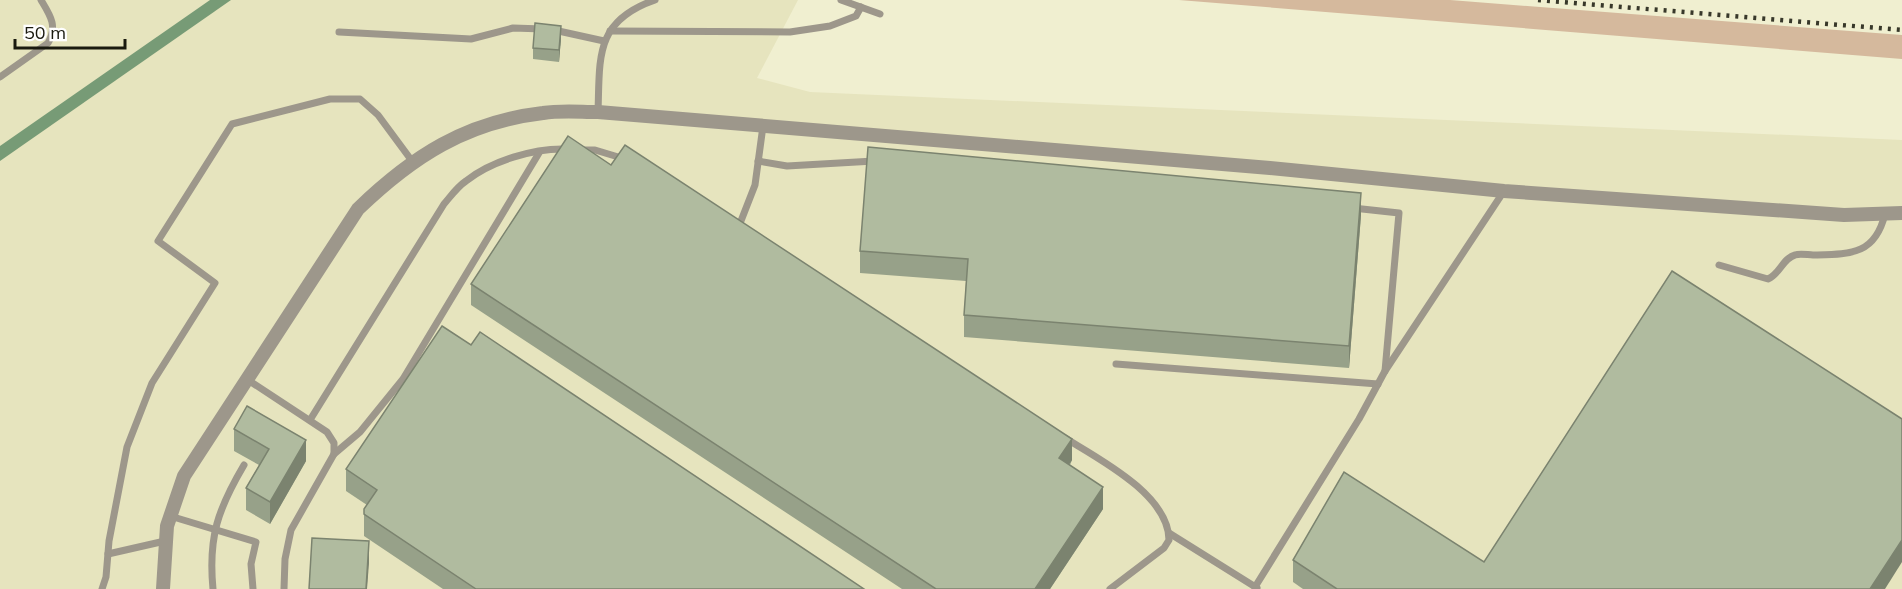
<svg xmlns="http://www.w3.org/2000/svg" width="1902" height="589" font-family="Mulish,sans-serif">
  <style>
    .built { fill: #e6e4be }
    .green { fill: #d5b99d }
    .water { fill: #779b76 }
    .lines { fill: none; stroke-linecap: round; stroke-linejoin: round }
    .lane { stroke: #9d978b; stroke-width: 7 }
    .street { stroke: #9d978b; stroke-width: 14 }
    .rail { stroke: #38382a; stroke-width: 4.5; stroke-dasharray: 3 6; stroke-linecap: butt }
    .wall { fill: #97a189 }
    .shaded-wall { fill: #7b836f }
    .building { fill: #b0bb9f; stroke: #7b836f; stroke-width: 1.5 }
  </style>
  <rect width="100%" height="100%" fill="#f0efd0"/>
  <path class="built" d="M0,0H798L757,78L810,92L1902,140V589H0Z"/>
  <path class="green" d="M1179,0H1450L1902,35V59Z"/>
  <path class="water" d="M210,0H231L0,161V146Z"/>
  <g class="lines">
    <g class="lane">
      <path d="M841,0L880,14"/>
      <path d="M554,30L604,41"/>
      <path d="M610,31L790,32L830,26L856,16L861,7"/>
      <path d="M339,32L471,39L513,28L543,29"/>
      <path d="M0,77L48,43C58,26 50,15 41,0"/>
      <path d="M598,112C600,58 594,21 655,0"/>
      <path d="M581,150H595L625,159"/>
      <path d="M758,161L787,166L874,161"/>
      <path d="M1353,208L1399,213L1385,371"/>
      <path d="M739,226L755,185L763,126"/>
      <path d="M1719,265L1768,279C1780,274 1783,258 1795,255C1800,253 1808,255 1813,255C1851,254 1875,255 1885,214"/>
      <path d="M1116,364L1378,384"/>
      <path d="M245,378L327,432L334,443V454L291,530L285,559L284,589"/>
      <path d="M310,420L444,204C451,196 457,187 466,181C491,161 534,148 566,149"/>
      <path d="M1065,438C1099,459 1169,495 1169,540L1164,548L1110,589"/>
      <path d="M334,454L360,432L403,379L539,153"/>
      <path d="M170,516L256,542L251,564L253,589"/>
      <path d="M1169,533L1257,588"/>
      <path d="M108,554L165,541"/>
      <path d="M1255,587L1359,419L1385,371L1504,191"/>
      <path d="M102,589L106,577L109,541L127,447L152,383L215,283L158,241L232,124L330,99H360L378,115L412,161"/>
      <path d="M213,589C208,537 218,509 244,465"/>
    </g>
    <path class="street" d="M163,589L167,526L184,476L358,209C413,156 466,122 543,113C561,110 580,112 598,112L1270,168L1504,191L1844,215L1902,213"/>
    <path class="rail" d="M1538,0L1902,30"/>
  </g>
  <g class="wall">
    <path d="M561,38L559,62L533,59V48Z"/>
    <path d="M611,165L1072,460L1070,465L1103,509L1050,589H902L471,305V284Z"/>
    <path d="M1361,215L1349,368L964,337V315L966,281L860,273V251Z"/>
    <path d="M471,345L864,589H443L364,536V509L367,505L346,491V469Z"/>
    <path d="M234,429L306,461L270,524L246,510V488L259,465L234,451Z"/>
    <path d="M1293,560L1484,562L1885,589H1303L1293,582Z"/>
  </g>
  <g class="shaded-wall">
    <path d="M561,26V38L559,62V50Z"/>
    <path d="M1361,193V215L1349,368V346Z"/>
    <path d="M1072,439V460L1059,480V458Z"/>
    <path d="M306,440V461L270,524V502Z"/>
    <path d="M1103,487V509L1050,589H1035Z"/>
    <path d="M1902,540V562L1885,589H1870Z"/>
    <path d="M369,541V563L367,589H366Z"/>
  </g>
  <g class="building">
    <path d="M535,23L561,26L559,50L533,48Z"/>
    <path d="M568,136L611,165L625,145L1072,439L1059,458L1103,487L1035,589H936L471,284Z"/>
    <path d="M868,147L1361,193L1349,346L964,315L968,259L860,251Z"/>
    <path d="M1672,271L1902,419V540L1870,589H1337L1293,560L1344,472L1484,562Z"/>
    <path d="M442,326L471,345L480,332L864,589H476L364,514V509L377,490L346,469Z"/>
    <path d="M247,406L306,440L270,502L246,488L269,449L234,429Z"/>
    <path d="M312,538L369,541L366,589H309Z"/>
  </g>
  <path d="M15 39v9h110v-9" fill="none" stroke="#1a1a0f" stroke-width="3"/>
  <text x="24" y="39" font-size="18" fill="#1a1a0f" stroke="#ffffff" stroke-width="4.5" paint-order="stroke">50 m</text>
</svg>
